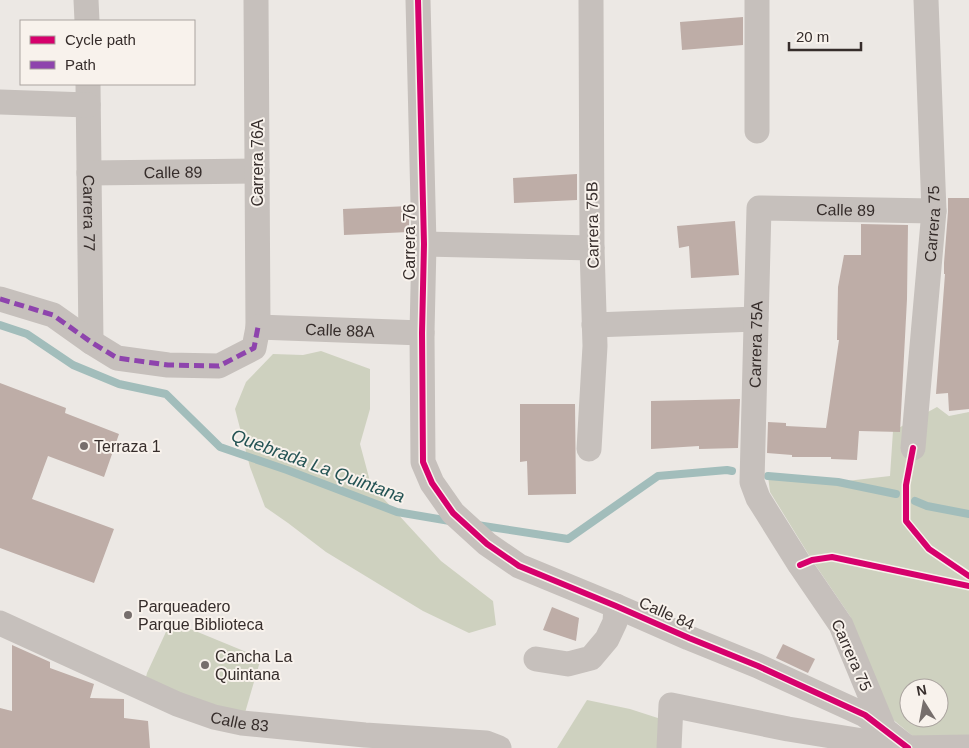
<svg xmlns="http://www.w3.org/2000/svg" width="969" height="748" font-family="Arial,sans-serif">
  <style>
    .green { fill: #ced1bf; fill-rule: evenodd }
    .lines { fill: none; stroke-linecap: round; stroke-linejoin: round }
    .stream { stroke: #a2bdbb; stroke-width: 8 }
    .building { fill: #beada7 }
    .minor { stroke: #c6c0bc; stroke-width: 25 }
    .quiet { stroke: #8e44ad; stroke-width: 5; stroke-dasharray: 10 5; stroke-linecap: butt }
    .cycleway-casing { stroke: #f8f2ec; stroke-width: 9 }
    .cycleway { stroke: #d6006c; stroke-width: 6 }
    .poi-dot { fill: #766e6c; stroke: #f8f2ec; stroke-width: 2 }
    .labels { text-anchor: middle; stroke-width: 4; stroke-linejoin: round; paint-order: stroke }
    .street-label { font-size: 16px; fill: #362d2b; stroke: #f8f2ec }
    .poi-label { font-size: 16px; fill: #362d2b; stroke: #f8f2ec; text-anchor: start }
    .water-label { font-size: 18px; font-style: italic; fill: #245354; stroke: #f8f2ec }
  </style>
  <rect width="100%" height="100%" fill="#ece8e4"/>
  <g class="green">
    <path d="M321,351L370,369V409L360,444L371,485L441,561L493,601L496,625L469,633L423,611L326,552L288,523L265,507L250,467L235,409L246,382L273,354L303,355Z"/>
    <path d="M937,407L949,416L969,412V738L914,737L891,718L850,616L812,560L770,492L768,476L838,482L890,476L893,431ZM909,688H939V718H909Z"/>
    <path d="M171,621L261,658L242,723L145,681L147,673Z"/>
    <path d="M587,700L630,709L664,720L660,748H557Z"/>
  </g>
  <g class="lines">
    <g class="stream">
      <path d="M0,325L27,334L73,365L119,384L166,394L220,447L287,470L397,512L450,521"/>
      <path d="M768,476L838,482L896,494"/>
      <path d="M915,501L927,506L969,514"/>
      <path d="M477,525L568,539L658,476L727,470L732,471"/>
    </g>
  </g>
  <g class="building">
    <path d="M743,17V45L682,50L680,22Z"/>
    <path d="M577,174V200L514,203L513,178Z"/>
    <path d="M948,198H969V409L949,411L948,393L936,394L945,274H944V263L948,212Z"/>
    <path d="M409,206V232L344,235L343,209Z"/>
    <path d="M735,221L739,275L691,278L689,246L679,248L677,226Z"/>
    <path d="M861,224L908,225L907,299L900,432L859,431L857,460L831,459V457H792V455L767,453L768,422L786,423V426L826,428L839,340H837L838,287L844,255H861Z"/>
    <path d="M0,383L66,408L65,413L119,434L104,477L48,456L32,499L114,529L94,583L0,548Z"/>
    <path d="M740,399L738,448L699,449V446L651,449V401Z"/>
    <path d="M520,404H575L576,494L528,495L527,461L520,462Z"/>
    <path d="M552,607L579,618L576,641L543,630Z"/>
    <path d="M783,644L815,659L808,673L776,658Z"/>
    <path d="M12,645L50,662V668L94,684L90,698L124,699V718L148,721L150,748H0V708L12,711Z"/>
  </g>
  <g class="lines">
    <g class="minor">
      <path d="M86,0L87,21"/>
      <path d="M418,0L424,244L422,333L423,462L432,483L453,513L487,544L519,566L616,606L689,638L758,666L865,715L908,748"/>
      <path d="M757,0V131"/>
      <path id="s1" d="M88,84L91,342"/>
      <path d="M0,102L88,105"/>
      <path id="s2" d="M89,173L257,171"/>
      <path d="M424,244L592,248"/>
      <path d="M0,299L53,315L91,342L117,358L168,365L219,366L254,348L258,327L256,0"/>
      <path d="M594,325L756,319"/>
      <path id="s3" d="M258,327L422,333"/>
      <path id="s4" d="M913,448L934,211L926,0"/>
      <path d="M589,449L595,346L592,248L591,0"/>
      <path id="s5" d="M0,623L177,704L214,717L242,723L365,735L486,743L499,748"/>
      <path d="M536,659L568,664L591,658L607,639L615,622L616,606"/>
      <path id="s6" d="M884,729L841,625L800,565L758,498L752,482L759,208L934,211"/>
      <path d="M669,748L671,705L788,729L907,748L969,747"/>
    </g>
    <path class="quiet" d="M0,299L53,315L91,342L117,358L168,365L219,366L254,348L258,327"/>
    <defs>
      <g id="cycleway">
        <path d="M418,0L424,244L422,333L423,462L432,483L453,513L487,544L519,566L616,606L689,638L758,666L865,715L908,748"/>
        <path d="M913,448L906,485V521L929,549L969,576"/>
        <path d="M800,565L812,560L832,557L969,586"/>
      </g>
    </defs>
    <use href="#cycleway" class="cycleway-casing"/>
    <use href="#cycleway" class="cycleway"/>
  </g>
  <g class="poi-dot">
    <circle cx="84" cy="446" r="5"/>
    <circle cx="128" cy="615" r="5"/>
    <circle cx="205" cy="665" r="5"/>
  </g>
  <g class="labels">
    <g class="street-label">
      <text transform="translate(257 163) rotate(-90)" y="6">Carrera 76A</text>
      <text dy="6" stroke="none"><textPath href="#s2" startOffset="84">Calle 89</textPath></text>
      <text dy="6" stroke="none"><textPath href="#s6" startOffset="642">Calle 89</textPath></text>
      <text dy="6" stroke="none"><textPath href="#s1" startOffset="129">Carrera 77</textPath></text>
      <text dy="6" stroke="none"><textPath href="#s4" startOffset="225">Carrera 75</textPath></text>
      <text transform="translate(592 225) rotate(-91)" y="6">Carrera 75B</text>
      <text transform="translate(409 242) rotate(-90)" y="6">Carrera 76</text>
      <text dy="6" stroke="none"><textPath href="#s3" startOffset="82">Calle 88A</textPath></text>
      <text dy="6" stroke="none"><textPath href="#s6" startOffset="419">Carrera 75A</textPath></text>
      <text transform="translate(667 613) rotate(24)" y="6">Calle 84</text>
      <text transform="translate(852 655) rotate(66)" y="6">Carrera 75</text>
      <text dy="6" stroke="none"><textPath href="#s5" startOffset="260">Calle 83</textPath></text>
    </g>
    <g class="poi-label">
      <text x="94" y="452">Terraza 1</text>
      <text x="138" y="612">Parqueadero<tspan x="138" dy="18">Parque Biblioteca</tspan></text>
      <text x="215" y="662">Cancha La<tspan x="215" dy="18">Quintana</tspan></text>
    </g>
    <g class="water-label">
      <text transform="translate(318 466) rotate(20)" y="6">Quebrada La Quintana</text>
    </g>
  </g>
  <rect x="20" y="20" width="175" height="65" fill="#f8f2ec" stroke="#aaa39f"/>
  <rect x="30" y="36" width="25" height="8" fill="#d6006c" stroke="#aaa39f"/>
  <text x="65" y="45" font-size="15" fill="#362d2b">Cycle path</text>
  <rect x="30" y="61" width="25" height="8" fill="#8e44ad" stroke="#aaa39f"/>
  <text x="65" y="70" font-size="15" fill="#362d2b">Path</text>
  <g transform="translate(924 703) rotate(349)"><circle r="24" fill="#f8f2ec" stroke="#aaa39f"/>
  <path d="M0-4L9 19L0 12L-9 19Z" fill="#766e6c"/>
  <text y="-8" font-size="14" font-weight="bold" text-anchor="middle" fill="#362d2b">N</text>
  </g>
  <path d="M789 42v8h72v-8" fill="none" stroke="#362d2b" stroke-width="2.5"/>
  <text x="796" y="42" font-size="15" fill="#362d2b" stroke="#f8f2ec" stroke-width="4" paint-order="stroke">20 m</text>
</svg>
